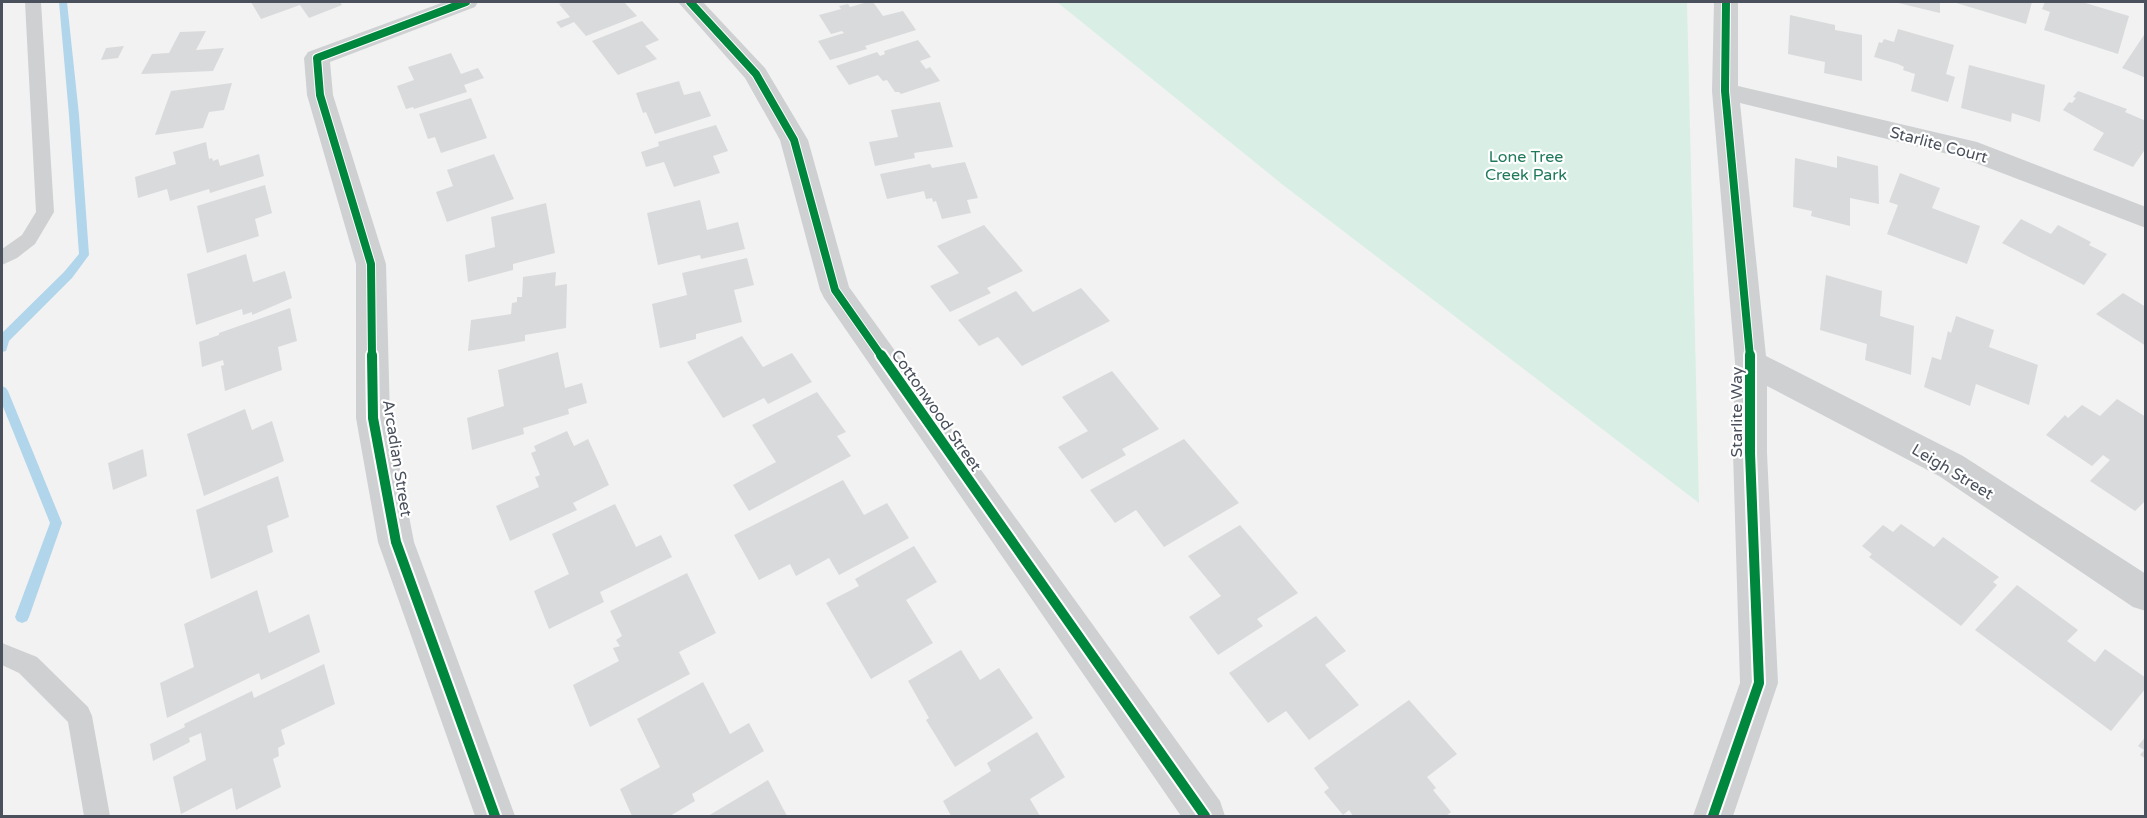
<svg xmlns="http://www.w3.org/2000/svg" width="2147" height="818" font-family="'Varela Round',sans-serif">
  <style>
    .green { fill: #d9efe5 }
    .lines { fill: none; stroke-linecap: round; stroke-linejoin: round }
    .stream { fill: #b1d5ea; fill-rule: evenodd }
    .building { fill: #d9dadc }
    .service { fill: #ced0d2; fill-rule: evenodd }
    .minor { fill: #ced0d2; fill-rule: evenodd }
    .cycleway-far1-casing { stroke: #fff; stroke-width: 10 }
    .cycleway-casing { stroke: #fff; stroke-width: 14 }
    .cycleway-far1 { stroke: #00873e; stroke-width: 8 }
    .cycleway { stroke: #00873e; stroke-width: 10 }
    .labels { text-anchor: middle; stroke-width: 4.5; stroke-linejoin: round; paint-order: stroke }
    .street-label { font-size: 16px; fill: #4a515d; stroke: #fff }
    .park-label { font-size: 16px; fill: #1f7a5a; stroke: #fff }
  </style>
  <rect width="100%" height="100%" fill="#f2f2f2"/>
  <path class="green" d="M1057,2H1687L1699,503L1283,185Z"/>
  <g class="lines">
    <g class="stream">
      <path d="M59,2H67L79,115L89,255L72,278L9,341L6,351L2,352V333L64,272L79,254L69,115Z"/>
      <path d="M2,386L6,388L8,391L62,523L29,617L27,621L22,623L17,621L15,617L50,523L2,404Z"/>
    </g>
  </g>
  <g class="building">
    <path d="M251,2H340L342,5L309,18L300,5L261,19Z"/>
    <path d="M566,2H624L637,16L586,36L574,22L561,28L556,22L570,17L559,4Z"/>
    <path d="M868,2H873L883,16L903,11L916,30L865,46L867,49L830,60L818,41L844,33L842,31L831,34L819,15L841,9L839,6L848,4L850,7Z"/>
    <path d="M1894,2H1940V13Z"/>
    <path d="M1953,2H2032L2026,24Z"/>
    <path d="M2045,2H2082L2129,16L2118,54L2044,30L2050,12L2042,9Z"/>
    <path d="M1790,15L1835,25V30L1862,35V81L1824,73L1825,62L1788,54Z"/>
    <path d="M642,21L659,40L645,46L657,59L618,75L592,41Z"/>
    <path d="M1898,29L1954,45L1946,74L1955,77L1948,102L1911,91L1915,74L1903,70L1904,67L1898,64L1874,57L1879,42L1882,43L1884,39L1894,42Z"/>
    <path d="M206,31L196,50L224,48L213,71L141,74L152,54L169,53L180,32Z"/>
    <path d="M2146,32V78L2122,68Z"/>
    <path d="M918,40L931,57L920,61L926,69L930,67L940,81L901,94L899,92H895L887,80L883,81L878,75L849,85L836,66L877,52L880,56L885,54L884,51Z"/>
    <path d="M124,46L118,58L101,60L106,48Z"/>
    <path d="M451,53L461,74L478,68L484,78L464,85L467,92L414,109L413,107L406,109L397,86L414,80L408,67Z"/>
    <path d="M1969,65L2045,85L2040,122L2012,113L2011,122L1961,108Z"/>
    <path d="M679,81L684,95L700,91L711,116L655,134L646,112L643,113L636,93Z"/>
    <path d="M232,83L224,110L209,112L203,128L155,135L171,91Z"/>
    <path d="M2078,91L2127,109L2125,112L2146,121V148L2133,167L2093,150L2104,133L2063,110L2069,102L2072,103L2076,98L2073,97Z"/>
    <path d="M471,98L487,138L441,153L435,137L428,139L419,114Z"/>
    <path d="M940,102L953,147L914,153L915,158L875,166L869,142L898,137L891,110Z"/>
    <path d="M716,125L728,151L713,156L720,173L674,187L664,162L646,167L641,152L659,146L658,142Z"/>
    <path d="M206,142L209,159L212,158L213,161L218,159L220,166L259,154L264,176L210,193L209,189L170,201L167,189L138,198L135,177L176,164L173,152Z"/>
    <path d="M494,154L514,199L447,222L436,192L453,186L447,170Z"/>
    <path d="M1837,156L1878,166L1879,204L1850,198V226L1811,216L1812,211L1793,207L1795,158L1837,168Z"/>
    <path d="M965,162L978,198L967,200L971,213L942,219L936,201L933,202L932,198L926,199L924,191L887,199L880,174L930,164L932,168Z"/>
    <path d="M1900,173L1940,188L1932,208L1980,226L1967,264L1887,234L1898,205L1889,202Z"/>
    <path d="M265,185L272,213L255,219L259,236L207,253L197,206Z"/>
    <path d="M700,200L707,230L738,222L745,249L701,259L700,255L658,265L647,213Z"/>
    <path d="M546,203L555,253L513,264V270L468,282L465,255L495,247L491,217Z"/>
    <path d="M2021,219L2051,234L2058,225L2091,242L2089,245L2107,254L2084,285L2002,243Z"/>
    <path d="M984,225L1023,271L987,288L991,293L950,312L930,286L959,273L937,246Z"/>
    <path d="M246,254L253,282L285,271L292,298L252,315V312L243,315L242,309L196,325L187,274Z"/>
    <path d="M747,258L754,285L734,290L742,322L696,334V339L660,348L652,304L687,295L682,273Z"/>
    <path d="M556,272L555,286L567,284L566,328L525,335V341L468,351L471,320L511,314L512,303L517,302V297H522L523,277Z"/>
    <path d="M1826,275L1882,291L1880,316L1914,326L1911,375L1865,360L1867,344L1820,330Z"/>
    <path d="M1081,288L1110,321L1022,366L998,337L979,346L958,320L1016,291L1033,312Z"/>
    <path d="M2123,293L2146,307V346L2096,314Z"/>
    <path d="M290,308L297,341L278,347L282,370L225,391L221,366L224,365L223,360L202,367L199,342L219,335V333Z"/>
    <path d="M1956,316L1994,330L1989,347L2038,365L2029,405L1976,384L1970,406L1924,387L1932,357L1941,360L1948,331L1951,333Z"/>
    <path d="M742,336L763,367L792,353L812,382L768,404L764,398L723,418L687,362Z"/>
    <path d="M558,352L565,388L582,383L587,403L568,409L569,414L523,428L524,434L472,450L467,418L504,406L498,370Z"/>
    <path d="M1112,371L1159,429L1122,449L1126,455L1082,479L1058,447L1088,431L1062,397Z"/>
    <path d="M817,392L846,432L837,436L851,456L749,511L733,485L776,462L752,425Z"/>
    <path d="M2117,399L2146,417V500L2135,511L2090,481L2110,460L2103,455L2092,466L2046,435L2065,415L2068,418L2082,405L2100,416Z"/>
    <path d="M245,409L252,430L272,421L284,461L204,496L187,434Z"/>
    <path d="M567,431L574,446L588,439L609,485L573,503L577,510L510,541L496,506L539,487L535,477L540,475L531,453L536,451L534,446Z"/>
    <path d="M1184,439L1239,503L1164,547L1136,510L1115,523L1090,490Z"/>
    <path d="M143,449L147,476L113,490L108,463Z"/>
    <path d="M278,476L289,517L267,526L273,552L211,579L196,510Z"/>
    <path d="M843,480L864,515L887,503L909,538L839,575L829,558L796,576L790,564L759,580L734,535Z"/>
    <path d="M615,504L636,547L661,535L672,557L600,592L604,602L549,629L534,591L569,574L552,534Z"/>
    <path d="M1901,524L1934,547L1943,537L1999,577L1993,582L1997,585L1961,626L1869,557L1872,554L1862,546L1883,525L1893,532Z"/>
    <path d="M1240,525L1298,593L1257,619L1263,626L1218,655L1189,617L1221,596L1188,556Z"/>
    <path d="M914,546L937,582L906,600L933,643L871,679L826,603L859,586L855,579Z"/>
    <path d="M687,573L716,633L679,652L690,674L590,727L573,685L619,661L613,648L620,646L616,640L622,636L610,611Z"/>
    <path d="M2017,585L2078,630L2067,641L2095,662L2105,649L2146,678V688L2111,731L1975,630Z"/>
    <path d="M257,590L269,633L309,614L320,652L261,680L259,673L167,718L160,683L194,667L184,624Z"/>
    <path d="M1316,616L1346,651L1325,665L1359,705L1309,740L1286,711L1268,723L1229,673Z"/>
    <path d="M961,650L980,680L999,668L1033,718L955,767L926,720L929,718L908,681Z"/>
    <path d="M324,664L335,704L281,730L285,744L278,748L279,756L273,759L281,787L236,810L232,788L181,814L173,777L206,760L201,733L189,738L190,742L153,761L150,744L185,727L184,724L252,691L254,698Z"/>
    <path d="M703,682L730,734L749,723L764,751L692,794L695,801L670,816H632L620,789L660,767L637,719Z"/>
    <path d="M1409,700L1457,754L1427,777L1436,788L1433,790L1451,812L1446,816H1353L1349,810L1343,815L1324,792L1329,788L1314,768Z"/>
    <path d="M1037,732L1065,777L1030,799L1040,816H951L943,801L991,771L987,763Z"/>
    <path d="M2146,736V759L2140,755L2144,750L2138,746Z"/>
    <path d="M768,780L787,816H708Z"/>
  </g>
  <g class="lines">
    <g class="service">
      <path d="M25,2H41L54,212L35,244L17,258L2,265V249L22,235L36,212Z"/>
      <path d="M2,643L37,657L88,707L92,716L110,816H84L68,722L19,673L2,665Z"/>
    </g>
    <g class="minor">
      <path d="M444,2H478L475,7L330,62L333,95L386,264L390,418L414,542L515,816H475L378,542L356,418V264L307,95L304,58L308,52Z"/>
      <path d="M678,2H703L765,68L808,140L849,287L1220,801L1225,816H1181L824,298L820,290L780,140L745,78Z"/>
      <path d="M1714,2H1738V86L1977,142L2146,207V228L1960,157L1740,103L1766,356L1963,456L2146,574V611L2133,607L1939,476L1767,386V453L1778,683L1733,816H1693L1740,683L1733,453L1735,363L1712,91Z"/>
    </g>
    <defs>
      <g id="cycleway-far1">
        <path d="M690,2L756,74L794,140L835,290L882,357"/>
        <path d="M1726,2L1725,91L1750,357"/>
        <path d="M372,357L371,264L320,95L317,58L466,2"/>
      </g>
      <g id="cycleway">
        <path d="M372,355L373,418L396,542L495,816"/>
        <path d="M881,355L1205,816"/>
        <path d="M1713,816L1759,683L1750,453V355"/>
      </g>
    </defs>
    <use href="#cycleway-far1" class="cycleway-far1-casing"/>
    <use href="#cycleway" class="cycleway-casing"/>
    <use href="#cycleway-far1" class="cycleway-far1"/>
    <use href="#cycleway" class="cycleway"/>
  </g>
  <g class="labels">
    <g class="street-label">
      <text transform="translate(1939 144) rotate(15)" y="6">Starlite Court</text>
      <text transform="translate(937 410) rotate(55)" y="6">Cottonwood Street</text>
      <text transform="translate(1736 412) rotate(-90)" y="6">Starlite Way</text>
      <text transform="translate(398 458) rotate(81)" y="6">Arcadian Street</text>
      <text transform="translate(1953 471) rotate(31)" y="6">Leigh Street</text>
    </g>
    <g class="park-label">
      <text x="1526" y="162">Lone Tree<tspan x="1526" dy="18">Creek Park</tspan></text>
    </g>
  </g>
  <rect width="2147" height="818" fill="none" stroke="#4a515d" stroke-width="6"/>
</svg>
